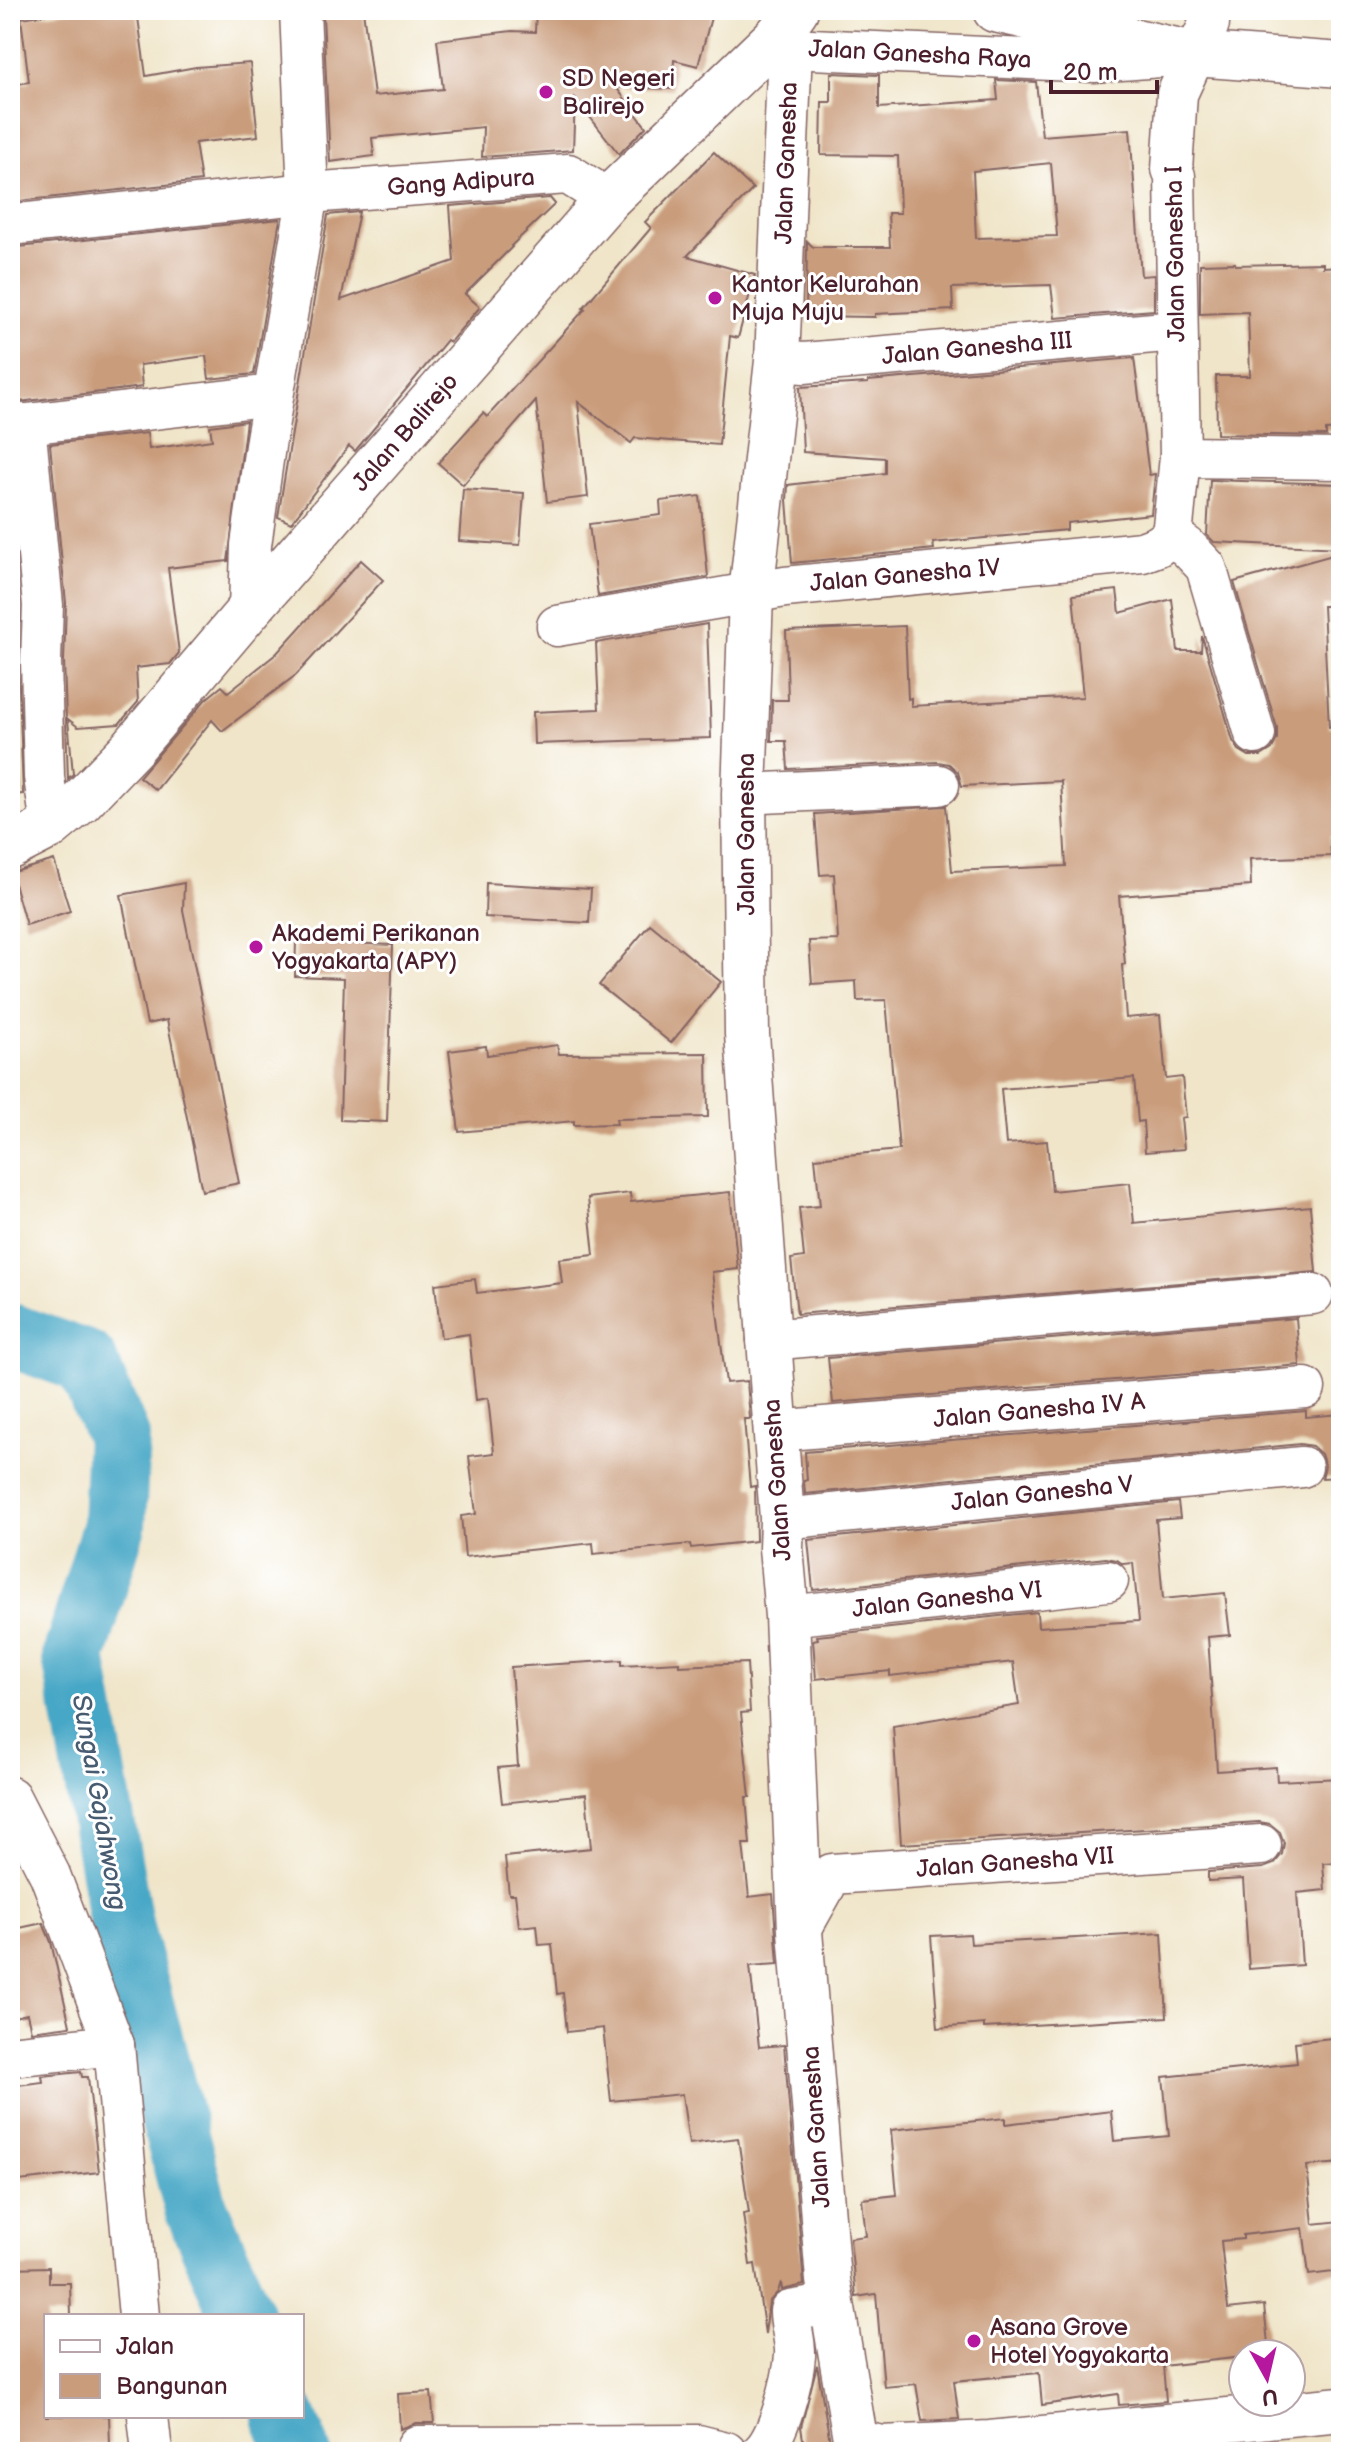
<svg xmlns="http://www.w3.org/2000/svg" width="1351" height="2462" font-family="'Balsamiq Sans',sans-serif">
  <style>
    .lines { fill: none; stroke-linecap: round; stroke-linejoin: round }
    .river { stroke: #46a7c6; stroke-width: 64 }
    .building { fill: #c99c7c; fill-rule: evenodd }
    .minor-casing { stroke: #846462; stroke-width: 43 }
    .tertiary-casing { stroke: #846462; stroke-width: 47 }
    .minor { stroke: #fff; stroke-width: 40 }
    .tertiary { stroke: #fff; stroke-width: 44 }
    .poi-dot { fill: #b5179e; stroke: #fff; stroke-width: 3 }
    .labels { text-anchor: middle; stroke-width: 6; stroke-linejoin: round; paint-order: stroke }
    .street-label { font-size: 24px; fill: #4a1f2b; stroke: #fff }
    .poi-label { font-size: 24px; fill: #4a1f2b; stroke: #fff; text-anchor: start }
    .water-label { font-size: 26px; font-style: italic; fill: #485c71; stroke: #fff }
  </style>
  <rect width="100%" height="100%" fill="#fff"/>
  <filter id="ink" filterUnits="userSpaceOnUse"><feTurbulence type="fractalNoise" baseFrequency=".0125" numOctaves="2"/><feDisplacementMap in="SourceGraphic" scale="16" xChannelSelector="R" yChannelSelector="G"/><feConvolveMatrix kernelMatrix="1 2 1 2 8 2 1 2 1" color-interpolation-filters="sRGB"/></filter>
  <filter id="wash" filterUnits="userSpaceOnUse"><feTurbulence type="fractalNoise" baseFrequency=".006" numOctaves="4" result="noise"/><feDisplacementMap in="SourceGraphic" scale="32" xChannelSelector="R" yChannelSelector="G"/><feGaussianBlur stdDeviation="1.8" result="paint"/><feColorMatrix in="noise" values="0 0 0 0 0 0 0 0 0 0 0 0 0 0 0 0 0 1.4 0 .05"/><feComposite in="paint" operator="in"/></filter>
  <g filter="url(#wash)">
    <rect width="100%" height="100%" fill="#f0e5c9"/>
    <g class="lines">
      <g class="river">
        <path d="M10,1335L86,1362L118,1437L114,1525L74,1657L122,1929L196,2208L242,2316"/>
        <path d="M284,2416L299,2452"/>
      </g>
    </g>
    <g id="blocks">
      <g class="building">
        <path d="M75,10H137L146,76L196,67L250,63L258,136L195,143L201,181L10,202V123L19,122L13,85L29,82L21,18Z"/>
        <path d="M363,10L374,96L443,89L437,40L512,31L535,32L536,10H713L698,66L674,60L672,89L616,87L646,127L619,154L575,98L573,150L482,157L483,127L372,138L374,156L330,162L323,15Z"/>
        <path d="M831,73L879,75V108L998,100L996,80L1036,82L1042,136L1130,129L1141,276L1154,275V310L1055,318L1051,285L952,288L953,310L875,314V317L806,316L807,241L813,247H890L888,213H900L898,156L821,155L822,102H831ZM1051,163L1057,236L976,238L973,171Z"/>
        <path d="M714,152L753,189L687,256L755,275L738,338L730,336L719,445L635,438L631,443L578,402L588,497L547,502L536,401L463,485L438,463L483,413L487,417L585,309L583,308L651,228L645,222Z"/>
        <path d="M550,198L555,204L511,246L512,247L465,294L480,307L450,342L447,340L355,451L349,446L291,523L278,517L328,215L359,212L341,300L454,261L450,206Z"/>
        <path d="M280,219L254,374L209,379L206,356L140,365L142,387L10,403V248Z"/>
        <path d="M1235,263V265L1323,263V267L1341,266V429L1326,430V436L1217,434L1216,376H1250L1248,312L1200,314V264Z"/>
        <path d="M1134,358L1149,475L1155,474L1151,514L1067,523V530L933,543L934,549L792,563L787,500L788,485L885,473V458L803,452L800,387L868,383V381Z"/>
        <path d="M246,421L228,561L168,568L179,653L170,664L136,668L138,702L119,724L78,727L68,719L73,774L68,779L64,661L66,603L50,444L147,433L149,449L212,440L210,426Z"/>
        <path d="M1210,480L1341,484V548L1214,542L1207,535Z"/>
        <path d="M463,489L524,493L520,545L459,541Z"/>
        <path d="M700,496L708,577L598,596L589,524L661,515L660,501Z"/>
        <path d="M10,506L20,606L18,662L23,794L10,795Z"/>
        <path d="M1340,553L1339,606H1323L1329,727L1341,726V835L1330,836L1331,856L1250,859L1251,886L1119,896L1125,964L1122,965L1126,1018L1160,1015L1166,1079L1182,1077L1186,1117L1181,1118L1184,1149L1145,1152L1143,1121L1138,1122L1134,1078L1001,1089L1006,1144L1047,1141L1052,1191L1130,1183L1134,1223L1310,1206L1316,1272L797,1314L791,1259L804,1257L799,1208L820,1206L815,1158L899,1150L886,1000L857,1001L856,981L812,984L809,941L838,940L834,874L820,875L815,814L946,806L952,871L1066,866L1061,781L962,786L958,772L949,764L938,762L788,769L786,741H771L772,700H788L786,631L905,626L908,699L911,698V706L1083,697L1073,595L1117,590L1120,613L1172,599L1178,651H1201L1202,636L1233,741L1239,750L1249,756H1261L1272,749L1277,739V728L1234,582Z"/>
        <path d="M361,560L383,580L296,675L222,731L212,720L156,790L139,777L206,699L222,686L228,692L276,654Z"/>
        <path d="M707,624L711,738L534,744L533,712L599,709L596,643Z"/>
        <path d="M54,860L70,911L26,925L11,873Z"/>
        <path d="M184,883L183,910L239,1183L202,1191L167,1020L147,1024L121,895Z"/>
        <path d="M486,883L591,889L589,923L485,917Z"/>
        <path d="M650,924L721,982L671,1043L599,985Z"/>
        <path d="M296,941L393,945L387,1122L340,1120L344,978L295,976Z"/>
        <path d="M557,1045L559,1054L707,1053L708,1117L616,1119L617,1124L574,1125V1121L459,1132L449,1051L486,1046L487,1055Z"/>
        <path d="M730,1192L738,1269L712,1272L726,1383L747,1381L750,1419H744L750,1487L755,1486L756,1541L691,1548L690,1544L594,1554L593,1543L465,1557L461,1516L476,1514L469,1456L494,1453L488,1398L476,1400L469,1334L441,1338L435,1284L475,1279L477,1293L562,1283L559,1259L594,1255L588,1198L630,1193L631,1202Z"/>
        <path d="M1296,1318L1300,1365L833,1403L828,1358Z"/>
        <path d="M1306,1411V1417L1341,1414V1477L1322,1478L1325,1466L1321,1454L1312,1446L1300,1444L805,1494L804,1481L807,1480L805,1452Z"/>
        <path d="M1178,1502L1180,1518L1156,1520L1163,1599L1225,1593L1230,1635L1208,1637L1217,1771L1276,1767L1277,1781L1341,1778V1862L1323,1863L1325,1890L1297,1893L1302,1965L1249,1969L1243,1879L1208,1881V1872L1263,1868L1274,1864L1282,1854L1284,1843L1280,1832L1270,1824L1259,1822L901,1844L893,1726L1019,1705L1013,1662L890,1676V1671L816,1679L813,1640L818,1639L817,1636L1037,1612L1038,1627L1139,1621L1133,1563L1123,1564L1117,1560L1106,1558L813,1590L808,1540Z"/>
        <path d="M622,1660V1665L679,1662V1666L747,1663L750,1712L741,1713L750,1797H746L750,1844H743L749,1897L773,1894L778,1964L750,1966L759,2047L784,2045L804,2285L782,2290L781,2282L778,2292L769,2302L765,2334L755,2264L750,2265L743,2214L749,2213L738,2138L689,2144L682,2094L611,2101L603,2028L567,2032L563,1993L557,1994L552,1944L539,1945L537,1925L519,1927L515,1894H509L505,1857L591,1848L586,1794L502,1803L498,1768L518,1766L511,1667Z"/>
        <path d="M43,1923L51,1942L70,2026L31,2031L27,2014L10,2018V1930Z"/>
        <path d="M1162,1933L1167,2017L984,2028V2024L938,2028L931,1936L970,1934L971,1944Z"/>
        <path d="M1341,2037V2163L1307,2166L1313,2224L1341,2221V2271L1309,2275L1303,2228L1243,2235V2239L1221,2241L1228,2309L1264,2305L1269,2354H1243V2357L1163,2366L1166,2401L1119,2405L1118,2394L1042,2405L1039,2373L954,2381L959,2419L922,2421L916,2384L884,2387L876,2294L856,2297L850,2238L866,2236L862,2199L897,2195L891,2130L1005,2118V2124L1111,2111L1114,2141L1169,2136L1163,2077L1297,2063L1295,2042Z"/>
        <path d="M81,2072L82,2077H88L99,2172L10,2182V2086L43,2082L42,2076Z"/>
        <path d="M49,2267V2283H70L71,2316H46V2416H109L110,2445L10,2447V2268Z"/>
        <path d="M817,2365L830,2442L835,2452H805L801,2427Z"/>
        <path d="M431,2392L434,2423H416L400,2429L398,2394Z"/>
      </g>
    </g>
  </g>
  <g filter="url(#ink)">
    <use href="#blocks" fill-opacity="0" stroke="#846462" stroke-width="2"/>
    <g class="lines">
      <defs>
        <g id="minor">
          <path d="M790,48L1094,62L1174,56"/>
          <path d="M10,225L308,193L568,174L608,199"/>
          <path d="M777,361L804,363L1177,331"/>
          <path d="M25,424L43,605L41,661L44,777L51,826"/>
          <path d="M10,426L273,395"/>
          <path d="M1180,457L1341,459"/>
          <path d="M1172,536L1187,547L1206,567L1255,734"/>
          <path d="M249,610L251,545L266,439L308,193L300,10"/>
          <path d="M557,626L785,587L1142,552L1158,546L1172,536L1180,457L1175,176L1172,169L1177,94L1209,24L1208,10"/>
          <path d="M744,794L939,785"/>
          <path d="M767,1340L1313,1294"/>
          <path d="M774,1431L1305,1388"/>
          <path d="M782,1519L1302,1467"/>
          <path d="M787,1616L1108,1581"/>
          <path d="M10,1797L50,1875L114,2045L139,2316"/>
          <path d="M800,1931L832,1874L1261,1845"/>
          <path d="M10,2056L114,2045"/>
          <path d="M148,2416L152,2452"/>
          <path d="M417,2446L698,2445L726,2452"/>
          <path d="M762,2452C779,2435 793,2380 795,2356C796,2341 790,2326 790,2311L831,2304"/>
        </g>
        <g id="tertiary">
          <path d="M995,10L1194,54L1341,65"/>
          <path d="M778,35L790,48L777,361L751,594L744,794L747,1034L782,1519L781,1548L787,1616L800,1931L828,2280L855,2438L859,2443L882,2448L990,2443L1341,2409"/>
          <path d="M10,847L51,826L81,801L132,748L249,610L608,199L778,35L796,10"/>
        </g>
      </defs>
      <use href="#minor" class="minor-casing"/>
      <use href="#tertiary" class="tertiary-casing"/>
      <use href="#minor" class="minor"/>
      <use href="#tertiary" class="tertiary"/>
    </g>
  </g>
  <g class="poi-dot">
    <circle cx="546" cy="92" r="8"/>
    <circle cx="715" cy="298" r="8"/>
    <circle cx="256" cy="947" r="8"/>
    <circle cx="974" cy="2341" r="8"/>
  </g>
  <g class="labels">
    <g class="street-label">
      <text transform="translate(920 54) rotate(3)" y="8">Jalan Ganesha Raya</text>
      <text transform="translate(786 163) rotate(-88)" y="8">Jalan Ganesha</text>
      <text transform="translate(461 182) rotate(-4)" y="8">Gang Adipura</text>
      <text transform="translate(1175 254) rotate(-91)" y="8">Jalan Ganesha I</text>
      <text transform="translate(977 348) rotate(-5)" y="8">Jalan Ganesha III</text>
      <text transform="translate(405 432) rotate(-49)" y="8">Jalan Balirejo</text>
      <text transform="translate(905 575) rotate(-5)" y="8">Jalan Ganesha IV</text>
      <text transform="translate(746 834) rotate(-90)" y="8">Jalan Ganesha</text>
      <text transform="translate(1039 1410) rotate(-5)" y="8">Jalan Ganesha IV A</text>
      <text transform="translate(777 1480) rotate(-94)" y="8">Jalan Ganesha</text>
      <text transform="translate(1042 1493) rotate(-6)" y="8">Jalan Ganesha V</text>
      <text transform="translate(947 1599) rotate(-6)" y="8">Jalan Ganesha VI</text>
      <text transform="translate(1015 1862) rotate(-4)" y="8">Jalan Ganesha VII</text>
      <text transform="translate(816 2127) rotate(-94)" y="8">Jalan Ganesha</text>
    </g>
    <g class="poi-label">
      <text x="562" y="86">SD Negeri<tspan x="562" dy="28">Balirejo</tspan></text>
      <text x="731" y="292">Kantor Kelurahan<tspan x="731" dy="28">Muja Muju</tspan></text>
      <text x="272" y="941">Akademi Perikanan<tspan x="272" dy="28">Yogyakarta (APY)</tspan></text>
      <text x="990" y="2335">Asana Grove<tspan x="990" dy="28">Hotel Yogyakarta</tspan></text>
    </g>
    <g class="water-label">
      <text transform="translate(100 1802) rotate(80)" y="9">Sungai Gajahwong</text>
    </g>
  </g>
  <rect width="1351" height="2462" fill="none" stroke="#fff" stroke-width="40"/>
  <rect x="44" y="2314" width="260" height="104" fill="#ffffff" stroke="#b7a5aa" stroke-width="2"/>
  <rect x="60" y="2340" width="40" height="12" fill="#ffffff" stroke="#b7a5aa" stroke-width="2"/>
  <text x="116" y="2354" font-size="24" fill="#4a1f2b">Jalan</text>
  <rect x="60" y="2374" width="40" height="24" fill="#c99c7c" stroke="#b7a5aa" stroke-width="2"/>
  <text x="116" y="2394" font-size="24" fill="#4a1f2b">Bangunan</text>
  <g transform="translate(1267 2378) rotate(172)"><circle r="38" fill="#ffffff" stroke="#b7a5aa" stroke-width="2"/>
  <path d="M0-6L14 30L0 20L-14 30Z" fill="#b5179e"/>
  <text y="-12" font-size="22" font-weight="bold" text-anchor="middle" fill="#4a1f2b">U</text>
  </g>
  <path d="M1051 80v12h106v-12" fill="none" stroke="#4a1f2b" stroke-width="4"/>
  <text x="1063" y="80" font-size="24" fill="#4a1f2b" stroke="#ffffff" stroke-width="6" paint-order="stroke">20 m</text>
</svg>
